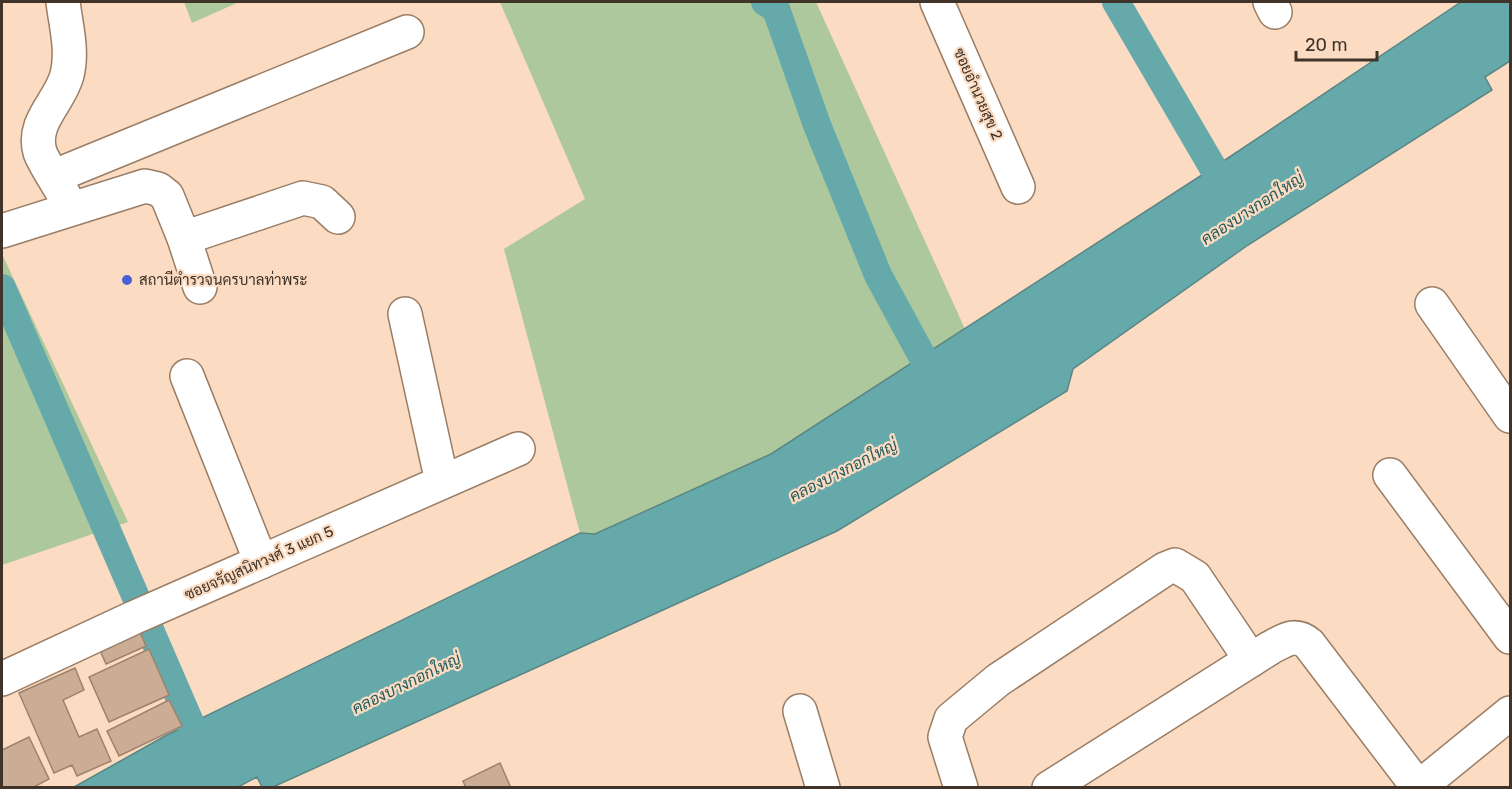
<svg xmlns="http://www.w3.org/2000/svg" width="1512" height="789" font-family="Rubik,Sarabun,sans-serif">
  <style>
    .green { fill: #acc89c }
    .water { fill: #65a9ab; stroke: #5a8684; stroke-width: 1.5 }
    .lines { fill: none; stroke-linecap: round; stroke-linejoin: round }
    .canal { stroke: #65a9ab; stroke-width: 28 }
    .building { fill: #cbac94; stroke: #9f826b; stroke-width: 1.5 }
    .minor-casing { stroke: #9a7d65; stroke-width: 36 }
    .minor { stroke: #fff; stroke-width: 33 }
    .poi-dot { fill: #4662d6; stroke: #fbdbc1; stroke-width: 2 }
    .labels { text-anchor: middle; stroke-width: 4.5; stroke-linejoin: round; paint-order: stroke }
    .street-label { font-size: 15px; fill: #40342a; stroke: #fbdbc1 }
    .poi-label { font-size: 15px; fill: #40342a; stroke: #fbdbc1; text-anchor: start }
    .water-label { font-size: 16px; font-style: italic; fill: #215b5d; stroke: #fbdbc1 }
  </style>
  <rect width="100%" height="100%" fill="#fbdbc1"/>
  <g class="green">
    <path d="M184,2H239L192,23Z"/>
    <path d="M500,2H816L965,329L771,454L595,534L580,533L504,249L585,199Z"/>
    <path d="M2,254L128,522L2,565Z"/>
  </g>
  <path class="water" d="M1461,2H1510V61L1485,77L1492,90L1248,245L1073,369L1067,391L837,531L273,787H262L257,777L238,787H74L165,736L580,533L595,534L771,454L1225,160Z"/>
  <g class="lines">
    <g class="canal">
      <path d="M765,2L776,9L817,125L878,275L941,391"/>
      <path d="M1116,2L1233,202"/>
      <path d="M2,288L206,759"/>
    </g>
  </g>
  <g class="building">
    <path d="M139,630L146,646L106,664L99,648Z"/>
    <path d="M149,649L169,695L109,722L89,677Z"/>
    <path d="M75,668L84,690L63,700L79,737L97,729L111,761L77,776L72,765L54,773L19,693Z"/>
    <path d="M169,700L182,726L119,756L107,731Z"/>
    <path d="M29,737L49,779L32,788H2V750Z"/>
    <path d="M500,763L511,788H466L463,781Z"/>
  </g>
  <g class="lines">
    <defs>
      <g id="minor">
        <path d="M63,2C66,26 73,51 67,75C60,102 31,122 40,152C43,162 59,185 65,197"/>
        <path d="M937,2L1018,187"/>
        <path d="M1270,2L1275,12"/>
        <path d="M55,176L407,32"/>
        <path d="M2,231L145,186L158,189L167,196L184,238L303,198L322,202L338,217"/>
        <path d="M184,238L200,287"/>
        <path d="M1432,304L1510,416"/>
        <path d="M405,314L442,482"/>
        <path d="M187,376L261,562"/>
        <path d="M1390,475L1510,637"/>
        <path d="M2,679L133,618L518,449"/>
        <path d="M800,711L823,788"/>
        <path d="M961,788L945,737L951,719L998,680L1165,569L1175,565L1195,577L1251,660"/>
        <path d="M1049,788L1270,648C1285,640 1295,632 1309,644L1418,787"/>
        <path d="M1418,788L1510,713"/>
      </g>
    </defs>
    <use href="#minor" class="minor-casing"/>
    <use href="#minor" class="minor"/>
  </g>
  <circle class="poi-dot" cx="127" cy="280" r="6"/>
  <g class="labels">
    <g class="street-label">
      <text transform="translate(978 94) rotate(66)" y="5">ซอยอำนวยสุข 2</text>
      <text transform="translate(259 563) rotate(-24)" y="5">ซอยจรัญสนิทวงศ์ 3 แยก 5</text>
    </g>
    <g class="poi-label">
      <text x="139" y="285">สถานีตำรวจนครบาลท่าพระ</text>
    </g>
    <g class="water-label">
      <text transform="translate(1252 208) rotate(-33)" y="6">คลองบางกอกใหญ่</text>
      <text transform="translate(843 470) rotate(-27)" y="6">คลองบางกอกใหญ่</text>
      <text transform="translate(406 683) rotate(-26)" y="6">คลองบางกอกใหญ่</text>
    </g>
  </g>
  <rect width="1512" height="789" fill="none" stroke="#40342a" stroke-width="6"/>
  <path d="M1296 51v9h81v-9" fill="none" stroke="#40342a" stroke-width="3"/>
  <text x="1305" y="51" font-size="18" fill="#40342a" stroke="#fbdbc1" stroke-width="4.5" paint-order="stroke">20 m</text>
</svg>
